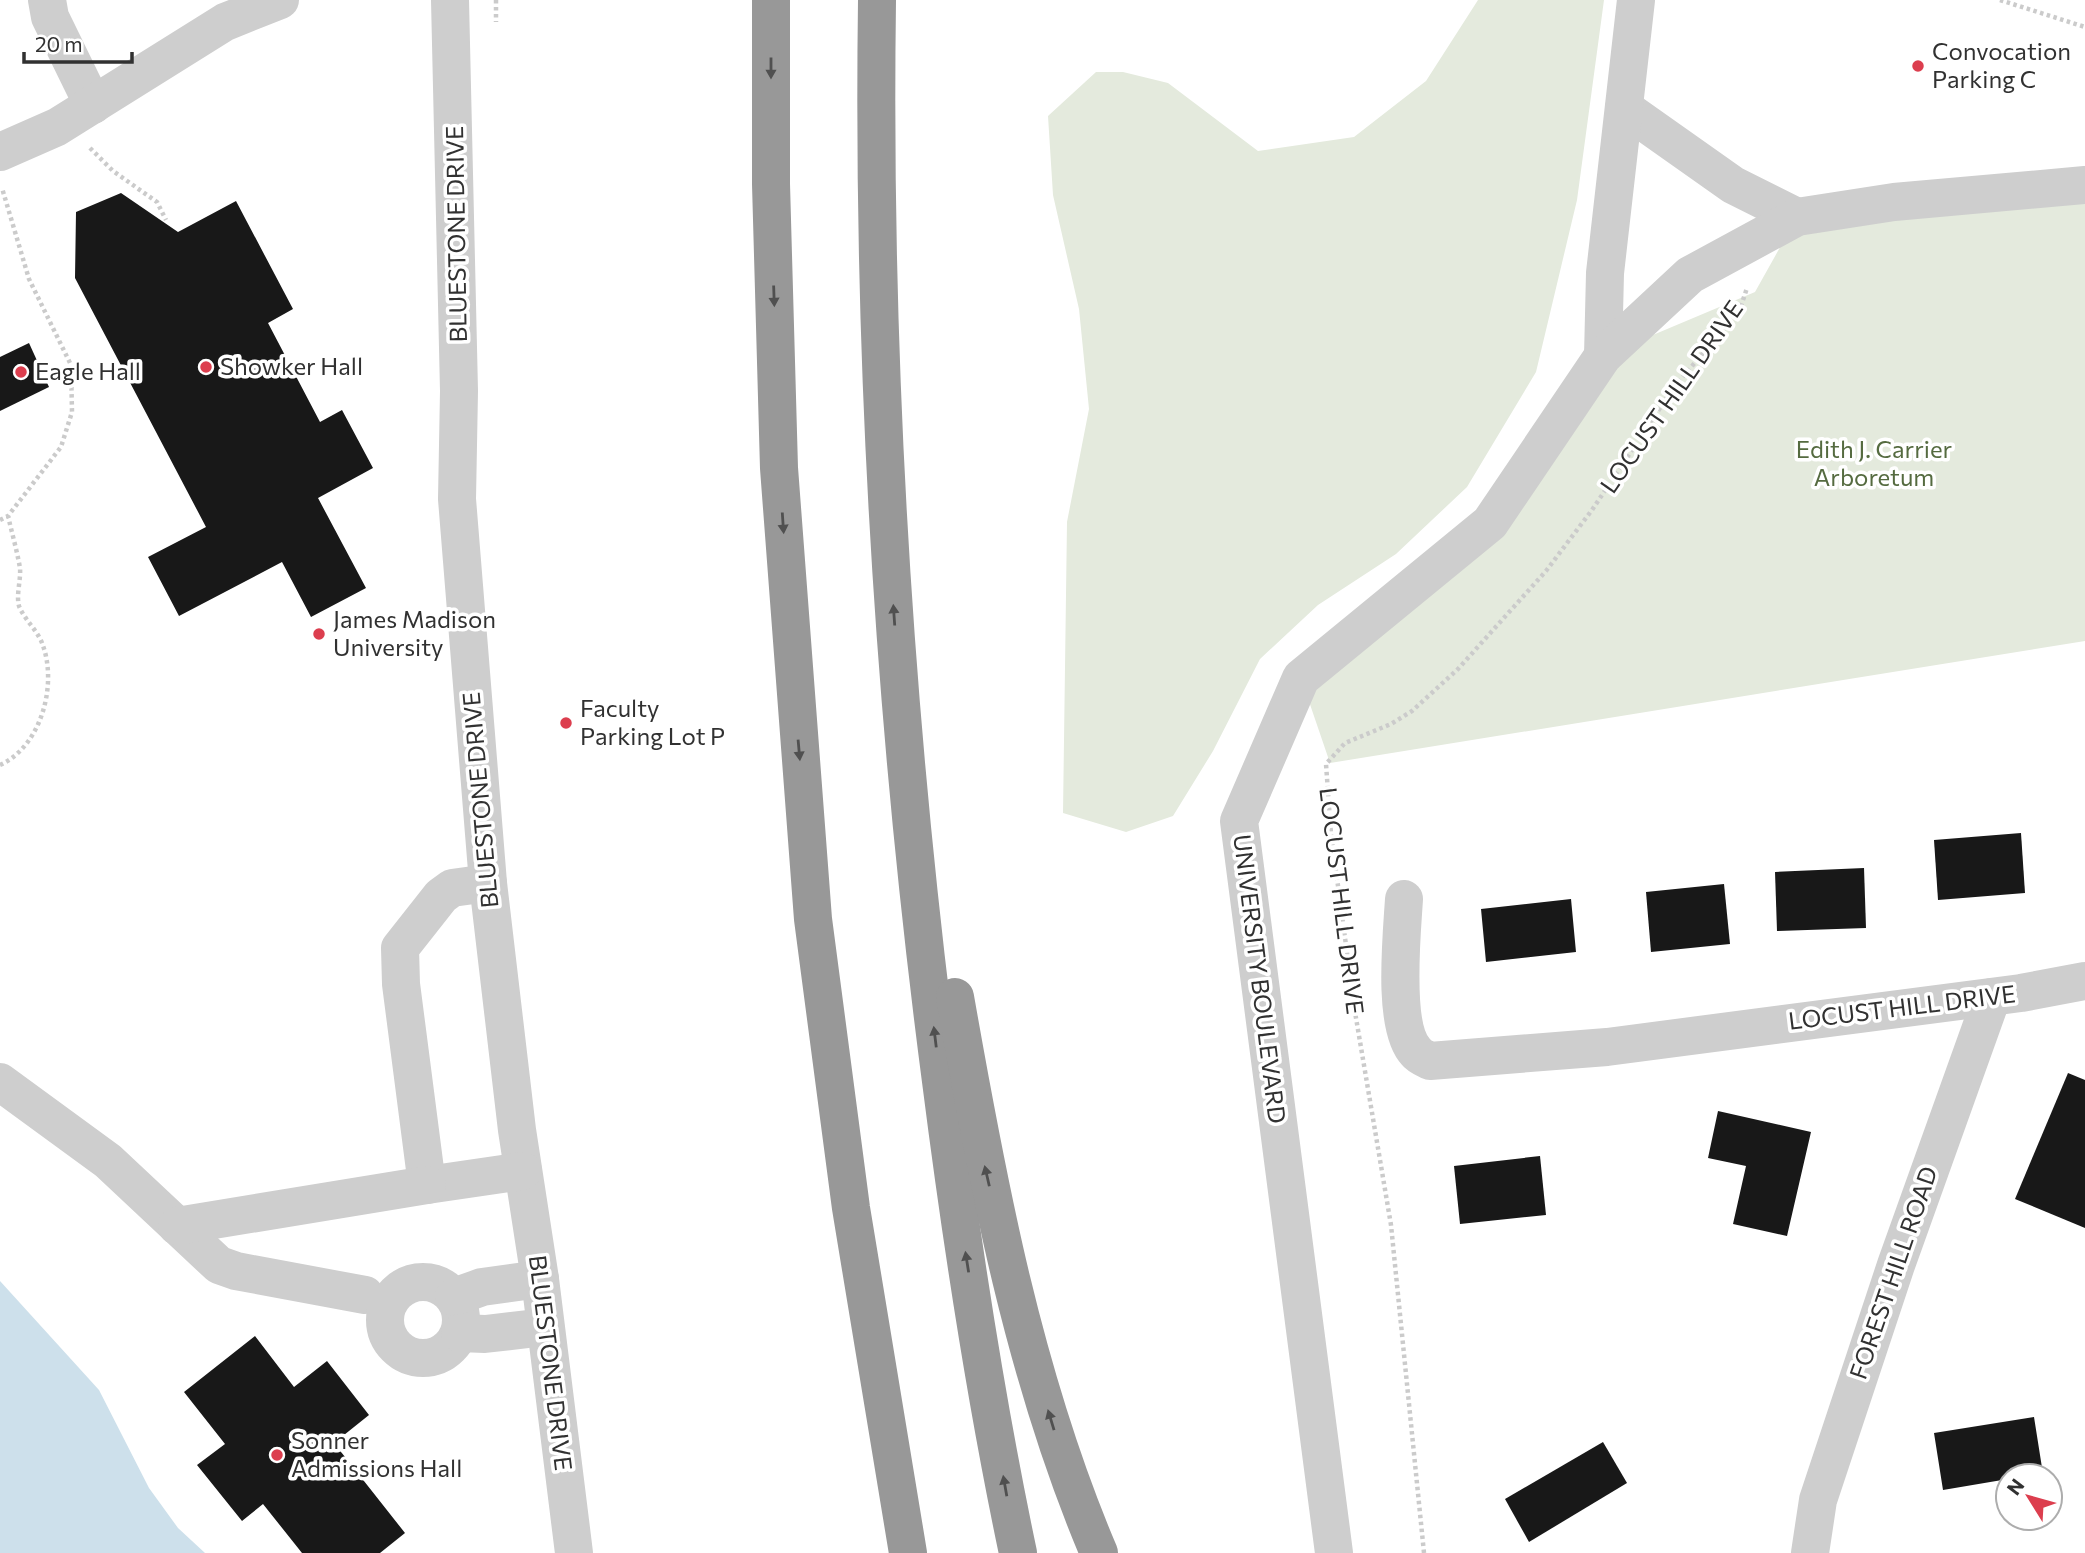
<svg xmlns="http://www.w3.org/2000/svg" width="2085" height="1553" font-family="Commissioner,sans-serif">
  <style>
    .green { fill: #e4eadd }
    .water { fill: #cde0eb }
    .building { fill: #181818 }
    .lines { fill: none; stroke-linecap: round; stroke-linejoin: round }
    .path { stroke: #cbcbcb; stroke-width: 4.5; stroke-dasharray: 3.5 3.5; stroke-linecap: butt }
    .minor { stroke: #cecece; stroke-width: 38 }
    .highway { stroke: #989898; stroke-width: 38 }
    .oneway { fill: #505050 }
    .poi-dot { fill: #dc3e4e; stroke: #fff; stroke-width: 2.5 }
    .labels { text-anchor: middle; stroke-width: 7; stroke-linejoin: round; paint-order: stroke }
    .poi-label { font-size: 24px; fill: #313131; stroke: #fff; text-anchor: start }
    .street-label { font-size: 24px; fill: #313131; stroke: #fff }
    .park-label { font-size: 24px; fill: #556b40; stroke: #fff }
  </style>
  <rect width="100%" height="100%" fill="#fff"/>
  <g class="green">
    <path d="M1478,0H1604L1577,200L1536,372L1467,487L1396,554L1318,605L1260,659L1213,751L1173,816L1126,832L1063,813L1067,522L1089,409L1079,309L1053,195L1048,116L1096,72H1123L1168,83L1258,151L1354,137L1426,81Z"/>
    <path d="M2085,185V641L1330,763L1301,678L1489,523L1603,356L1755,292L1797,217Z"/>
  </g>
  <path class="water" d="M0,1281L99,1390L149,1488L178,1528L205,1553H0Z"/>
  <g class="building">
    <path d="M121,193L178,232L236,201L293,309L268,323L320,422L342,410L373,468L318,498L366,588L311,617L282,562L179,616L148,557L206,527L75,278L76,212Z"/>
    <path d="M29,343L49,387L0,411V357Z"/>
    <path d="M2021,833L2025,893L1938,900L1934,840Z"/>
    <path d="M1864,868L1866,928L1777,931L1775,872Z"/>
    <path d="M1724,884L1730,944L1651,952L1646,892Z"/>
    <path d="M1571,899L1576,952L1486,962L1481,909Z"/>
    <path d="M2068,1073L2085,1080V1228L2015,1199Z"/>
    <path d="M1718,1111L1811,1132L1787,1236L1733,1224L1746,1166L1708,1158Z"/>
    <path d="M1540,1156L1546,1215L1460,1224L1454,1166Z"/>
    <path d="M255,1336L294,1387L327,1361L369,1415L334,1443L405,1533L380,1553H302L263,1504L242,1521L197,1465L225,1444L184,1392Z"/>
    <path d="M2034,1417L2043,1474L2008,1476V1479L1943,1490L1934,1433Z"/>
    <path d="M1603,1442L1627,1483L1529,1542L1505,1499Z"/>
  </g>
  <g class="lines">
    <g class="path">
      <path d="M496,0V22"/>
      <path d="M2000,0L2085,27"/>
      <path d="M90,148L113,171L157,202L166,220"/>
      <path d="M0,520L8,516L61,447L72,412L71,365L29,279L2,188"/>
      <path d="M0,765C42,746 58,683 42,643C37,630 24,619 19,606C16,595 21,580 20,568C17,551 12,533 8,516"/>
      <path d="M1424,1553L1391,1225L1355,1012L1331,834L1326,764L1345,743L1391,724L1412,711L1458,669L1546,571L1592,510L1674,387L1729,323L1741,306L1747,288"/>
    </g>
    <g class="minor">
      <path d="M47,0L50,17L93,105"/>
      <path d="M450,0L459,391L457,499L488,883L517,1130L540,1279L574,1553"/>
      <path d="M1624,108L1733,185L1797,217"/>
      <path d="M0,152L57,127L225,22L280,0"/>
      <path d="M1603,356L1605,273L1636,0"/>
      <path d="M488,883L452,888L441,896L400,948L401,984L427,1185L523,1171"/>
      <path d="M1404,899C1402,933 1392,1027 1416,1052C1419,1056 1426,1059 1430,1061L1607,1047L2021,993L2085,981"/>
      <path d="M0,1082L108,1161L219,1265L236,1271L365,1295"/>
      <path d="M177,1226L427,1185"/>
      <circle cx="423" cy="1320" r="38"/>
      <path d="M454,1297L482,1287L540,1279"/>
      <path d="M460,1333L485,1334L545,1327"/>
      <path d="M1334,1553L1239,821L1301,678L1490,523L1603,356L1690,275L1797,217L1894,202L2085,185"/>
      <path d="M1810,1553L1818,1500L1896,1265L1992,997"/>
    </g>
    <g class="highway">
      <path d="M771,0V184L779,468L813,919L851,1208L908,1553"/>
      <path d="M877,0C872,361 894,722 941,1081C961,1238 985,1397 1018,1553"/>
      <path d="M955,997C988,1185 1024,1377 1099,1553"/>
    </g>
  </g>
  <defs><path id="oneway-solid" d="M-6-.8H1V-3.2L6.5 0L1 3.2V.8H-6Z" transform="scale(1.75)"/></defs>
  <g class="oneway">
    <use href="#oneway-solid" transform="translate(771 68) rotate(90)"/>
    <use href="#oneway-solid" transform="translate(774 296) rotate(88)"/>
    <use href="#oneway-solid" transform="translate(783 523) rotate(86)"/>
    <use href="#oneway-solid" transform="translate(894 615) rotate(-94)"/>
    <use href="#oneway-solid" transform="translate(799 750) rotate(85)"/>
    <use href="#oneway-solid" transform="translate(935 1037) rotate(-97)"/>
    <use href="#oneway-solid" transform="translate(987 1176) rotate(-103)"/>
    <use href="#oneway-solid" transform="translate(967 1262) rotate(-99)"/>
    <use href="#oneway-solid" transform="translate(1051 1420) rotate(-107)"/>
    <use href="#oneway-solid" transform="translate(1005 1486) rotate(-100)"/>
  </g>
  <g class="poi-dot">
    <circle cx="1918" cy="66" r="7"/>
    <circle cx="206" cy="367" r="7"/>
    <circle cx="21" cy="372" r="7"/>
    <circle cx="319" cy="634" r="7"/>
    <circle cx="566" cy="723" r="7"/>
    <circle cx="277" cy="1455" r="7"/>
  </g>
  <g class="labels">
    <g class="poi-label">
      <text x="1932" y="60">Convocation<tspan x="1932" dy="28">Parking C</tspan></text>
      <text x="220" y="375">Showker Hall</text>
      <text x="35" y="380">Eagle Hall</text>
      <text x="333" y="628">James Madison<tspan x="333" dy="28">University</tspan></text>
      <text x="580" y="717">Faculty<tspan x="580" dy="28">Parking Lot P</tspan></text>
      <text x="291" y="1449">Sonner<tspan x="291" dy="28">Admissions Hall</tspan></text>
    </g>
    <g class="street-label">
      <text transform="translate(457 234) rotate(-91)" y="8">BLUESTONE DRIVE</text>
      <text transform="translate(1672 397) rotate(-55)" y="8">LOCUST HILL DRIVE</text>
      <text transform="translate(481 800) rotate(-95)" y="8">BLUESTONE DRIVE</text>
      <text transform="translate(1341 901) rotate(83)" y="8">LOCUST HILL DRIVE</text>
      <text transform="translate(1259 979) rotate(83)" y="8">UNIVERSITY BOULEVARD</text>
      <text transform="translate(1902 1008) rotate(-7)" y="8">LOCUST HILL DRIVE</text>
      <text transform="translate(1894 1273) rotate(-71)" y="8">FOREST HILL ROAD</text>
      <text transform="translate(550 1363) rotate(83)" y="8">BLUESTONE DRIVE</text>
    </g>
    <g class="park-label">
      <text x="1874" y="458">Edith J. Carrier<tspan x="1874" dy="28">Arboretum</tspan></text>
    </g>
  </g>
  <g transform="translate(2029 1497) rotate(307)"><circle r="33" fill="#ffffff" stroke="#adadad" stroke-width="2"/>
  <path d="M0-5L12 26L0 18L-12 26Z" fill="#dc3e4e"/>
  <text y="-10" font-size="19" font-weight="bold" text-anchor="middle" fill="#313131">N</text>
  </g>
  <path d="M24 52v10h108v-10" fill="none" stroke="#313131" stroke-width="3.5"/>
  <text x="35" y="52" font-size="21" fill="#313131" stroke="#ffffff" stroke-width="5" paint-order="stroke">20 m</text>
</svg>
